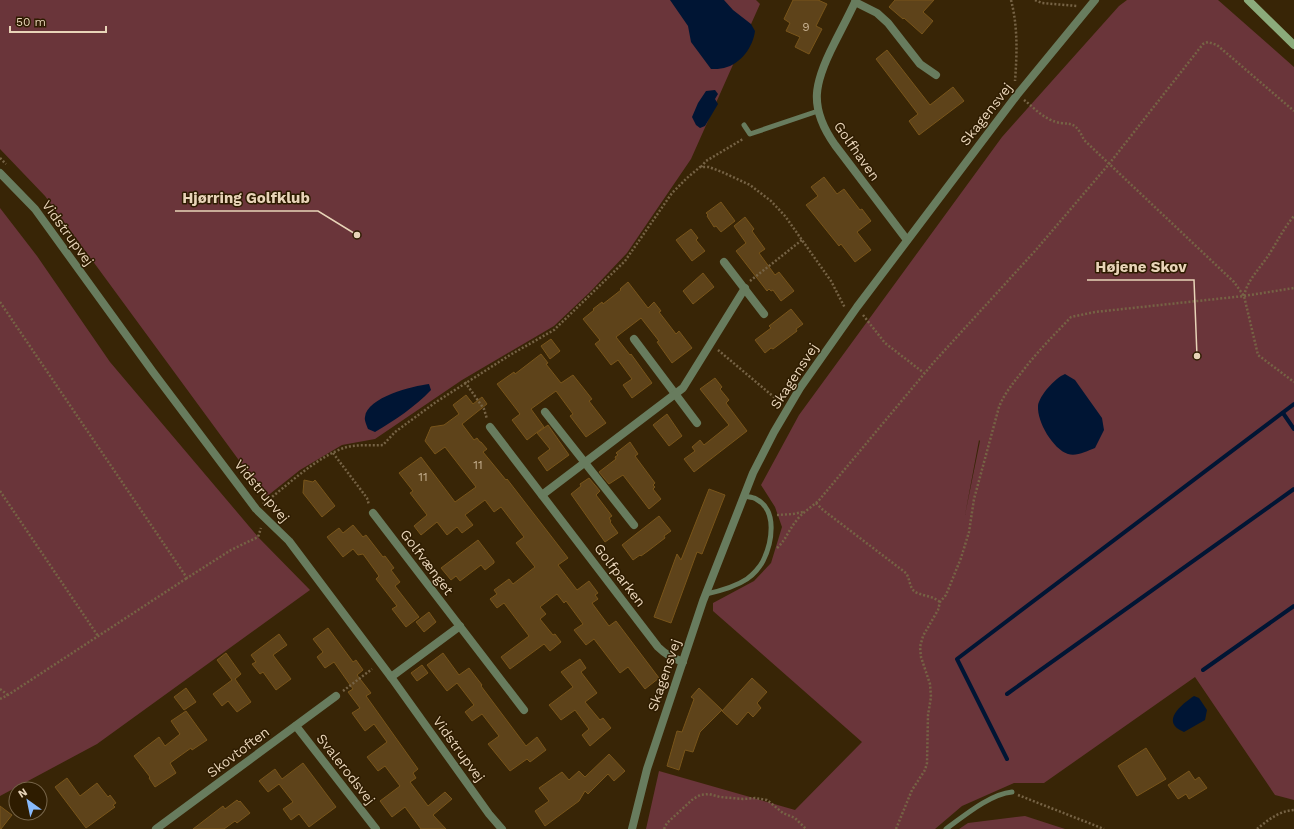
<svg xmlns="http://www.w3.org/2000/svg" width="1294" height="829" font-family="'Work Sans',sans-serif">
  <style>
    .green { fill: #6a353a; fill-rule: evenodd }
    .water { fill: #001534 }
    .lines { fill: none; stroke-linecap: round; stroke-linejoin: round }
    .stream { stroke: #001534; stroke-width: 4 }
    .building { fill: #5e431a; stroke: #79551a }
    .path { stroke: #766345; stroke-width: 2.5; stroke-dasharray: 2 2; stroke-linecap: butt }
    .service { stroke: #687c5e; stroke-width: 5 }
    .minor { stroke: #687c5e; stroke-width: 8 }
    .tertiary { stroke: #687c5e; stroke-width: 8 }
    .secondary { stroke: #8bab7b; stroke-width: 8 }
    .labels { text-anchor: middle; stroke-width: 3; stroke-linejoin: round; paint-order: stroke }
    .number-label { font-size: 12px; fill: #c6b090 }
    .street-label { font-size: 14px; fill: #e8d4b8; stroke: #2e1c00 }
    .leader { fill: none; stroke: #e8d4b8; stroke-width: 1.5 }
    .callout-dot { fill: #e8d4b8; stroke: #2e1c00; stroke-width: 1.5 }
    .callout-label { font-size: 15px; text-anchor: middle; font-weight: bold; fill: #e8d4b8; stroke: #2e1c00; stroke-width: 3; stroke-linejoin: round; paint-order: stroke }
  </style>
  <rect width="100%" height="100%" fill="#382506"/>
  <g class="green">
    <path d="M0,0H756L760,4L691,159L627,253L591,291L554,326L462,380L375,439L342,445L300,470L266,497L45,196L0,149Z"/>
    <path d="M1127,0H1218L1294,67V800L1275,795L1195,677L1044,783H1014L962,806L935,829H646L659,771L795,810L862,742L713,611V603L754,581L771,563L782,527L775,507L761,485L799,415L1002,137L1119,6ZM979,440L980,441L965,515Z"/>
    <path d="M0,208L37,256L110,362L259,538L310,590L97,744L0,796Z"/>
    <path d="M1025,816L1065,829H959L968,823Z"/>
  </g>
  <g class="water">
    <path d="M670,0H724L733,10L751,24L755,31C753,47 741,64 724,68C720,69 715,69 711,69L691,42L688,26Z"/>
    <path d="M715,90L718,94L715,99L718,104L705,126L700,128L696,125L692,117L698,103L706,91Z"/>
    <path d="M1065,374L1075,380L1102,418L1104,430L1095,448C1087,451 1076,457 1068,454C1053,449 1037,422 1038,406C1039,396 1055,378 1065,374Z"/>
    <path d="M429,384L431,390C415,407 395,420 375,432L368,429C367,426 364,420 365,417C367,397 413,386 429,384Z"/>
    <path d="M1194,696L1199,698L1207,710L1205,720L1184,732C1159,722 1182,704 1194,696Z"/>
  </g>
  <g class="lines">
    <g class="stream">
      <path d="M1283,413L1294,429"/>
      <path d="M1203,670L1294,606"/>
      <path d="M1007,694L1294,489"/>
      <path d="M1007,759L957,659L1294,404"/>
    </g>
  </g>
  <g class="building">
    <path d="M793,0H818L827,4L816,26L822,29L809,54L795,47L800,37L786,31L790,23L784,19Z"/>
    <path d="M895,0H934L923,12L933,21L922,34L904,18L903,19L889,7Z"/>
    <path d="M887,50L930,105L953,87L964,101L919,135L909,121L918,114L876,59Z"/>
    <path d="M824,177L837,194L844,189L860,210L862,209L871,221L857,232L871,250L855,262L841,244L839,246L806,205L818,196L811,187Z"/>
    <path d="M721,202L735,221L721,232L716,226L714,227L707,216L708,215L706,213Z"/>
    <path d="M745,217L754,229L752,231L765,249L759,253L775,275L779,272L794,291L781,301L773,290L771,291L769,289L767,291L736,251L746,243L734,226Z"/>
    <path d="M691,229L698,238L696,240L705,251L692,261L676,240Z"/>
    <path d="M703,273L714,287L693,304L683,291Z"/>
    <path d="M628,282L648,308L654,302L661,311L659,312L676,334L679,331L692,348L672,363L657,342L659,341L641,318L616,337L630,355L631,354L652,383L632,398L623,385L632,379L618,360L611,365L595,344L600,340L583,319L594,310L593,309L602,302L603,304L621,290L620,289Z"/>
    <path d="M791,309L803,324L796,329L797,331L773,349L771,348L765,353L755,340L771,328L769,326Z"/>
    <path d="M551,339L560,351L550,359L541,346Z"/>
    <path d="M541,354L548,363L546,364L561,383L573,375L592,399L589,401L606,423L586,437L570,416L573,414L556,391L531,409L544,427L527,440L512,420L520,414L497,384L514,372L515,374Z"/>
    <path d="M715,378L722,387L720,389L729,400L726,403L747,431L694,472L684,459L695,451L692,447L700,440L704,445L729,425L700,389Z"/>
    <path d="M466,395L473,404L482,397L487,404L462,424L474,440L477,438L480,442H481L487,449L483,452L506,480L507,479L568,558L558,565L577,590L589,581L598,593L595,595L598,599L592,603L609,626L616,621L659,678L645,689L628,667L620,673L594,639L586,645L574,630L583,624L566,601L564,603L557,594L540,607L546,614L540,619L553,635L555,634L561,642L550,651L544,644L510,669L501,657L529,636L504,603L497,608L490,599L497,594L494,590L509,579L513,584L535,567L516,543L524,537L501,507L494,512L485,500L465,515L473,525L462,533L457,527L447,535L437,522L421,535L414,526L427,515L410,493L413,491L399,473L421,457L455,502L476,487L445,447L435,454L425,441L431,427L444,425L459,414L453,405Z"/>
    <path d="M667,414L682,436L669,446L653,425Z"/>
    <path d="M548,425L569,455L547,471L538,458L550,449L537,433Z"/>
    <path d="M630,442L638,454L635,456L655,483L653,485L655,487L653,489L661,499L649,509L623,475L609,484L599,472L616,459L615,457L618,455L616,453Z"/>
    <path d="M589,478L600,491L596,495L612,516L609,518L611,521L610,522L618,533L605,542L571,494L581,486L580,484Z"/>
    <path d="M304,480L313,482L315,480L335,506L322,517L303,493Z"/>
    <path d="M709,489L725,495L702,554L697,552L671,623L654,617L677,554L681,560Z"/>
    <path d="M659,516L671,531L664,536L665,538L648,551L641,556L640,555L633,560L622,545Z"/>
    <path d="M353,525L363,537L366,535L383,557L385,556L394,568L391,570L400,582L395,586L419,617L406,627L392,609L397,606L376,579L379,576L363,554L358,555L353,549L343,557L327,537L339,528L343,533Z"/>
    <path d="M478,540L494,561V563L485,570L481,565L460,581L456,576L451,580L441,568Z"/>
    <path d="M429,612L436,622L424,632L416,622Z"/>
    <path d="M328,628L353,662L356,660L363,670L357,675L371,693L366,696L418,769L413,773L416,778L410,782L428,806L445,792L452,799L433,815L446,829H421L405,807L392,817L380,801L400,786L385,766L378,771L367,757L387,742L374,724L365,731L352,713L360,708L348,692L353,689L334,662L325,668L317,657L323,652L313,639Z"/>
    <path d="M279,634L287,645L273,655L291,679L276,690L263,672L260,674L252,664L256,662L251,655Z"/>
    <path d="M226,653L241,674L235,679L251,702L237,712L228,701L222,706L213,694L232,680L217,660Z"/>
    <path d="M443,653L459,675L469,668L482,685L481,686L526,746L537,737L546,750L530,762L527,759L510,771L488,744L499,736L482,714L472,721L465,712L474,705L457,683L447,691L427,665Z"/>
    <path d="M580,659L586,668L581,672L597,693L585,702L600,720L603,718L611,728L590,746L582,735L589,729L575,710L561,720L549,705L573,687L561,672Z"/>
    <path d="M422,665L428,673L417,681L411,673Z"/>
    <path d="M752,678L767,692L757,703L761,708L753,717L748,712L737,725L722,711Z"/>
    <path d="M186,688L196,702L184,710L174,697Z"/>
    <path d="M699,688L722,710L700,732L693,752L685,750L679,770L667,766L677,731L682,732L694,699L691,697Z"/>
    <path d="M186,711L207,740L192,750L191,748L170,763L176,773L155,787L149,778L150,777L134,756L159,737L165,746L180,734L171,721Z"/>
    <path d="M1146,748L1166,779L1137,796L1118,766Z"/>
    <path d="M609,754L625,771L614,781L608,774L588,794L585,791L579,801L545,826L535,811L549,801L539,788L562,772L569,780L579,771L585,777Z"/>
    <path d="M303,763L336,807L309,827L299,814L291,820L283,809L293,802L279,784L268,792L259,781L275,769L282,779Z"/>
    <path d="M1189,771L1195,780L1199,777L1207,788L1189,799L1186,794L1178,799L1168,785Z"/>
    <path d="M67,778L80,796L97,783L108,797L110,795L116,803L113,805L115,807L86,828L55,787Z"/>
    <path d="M237,800L239,802L240,801L250,813L237,823L235,821L224,829H193L223,806L225,809Z"/>
    <path d="M0,806L12,815L1,829H0Z"/>
  </g>
  <g class="lines">
    <g class="path">
      <path d="M1011,0C1018,27 1017,54 1015,81"/>
      <path d="M1035,0L1042,3L1077,6"/>
      <path d="M1024,100C1032,106 1040,115 1049,119C1067,129 1073,115 1084,140L1234,282L1244,296L1258,355L1294,382"/>
      <path d="M0,158L6,164"/>
      <path d="M701,167L706,161L743,139"/>
      <path d="M750,281L802,240"/>
      <path d="M1244,296C1247,280 1262,266 1270,253C1278,240 1284,228 1294,216"/>
      <path d="M0,302L187,578L231,550L258,537L261,528"/>
      <path d="M863,315L885,343L924,373"/>
      <path d="M718,350L781,403"/>
      <path d="M465,382L484,409L487,419"/>
      <path d="M333,453L367,498L369,505"/>
      <path d="M0,491L98,636"/>
      <path d="M816,503L823,510L906,573C910,579 909,586 914,591C920,596 932,595 940,602"/>
      <path d="M263,504C288,485 317,456 347,447C359,444 371,446 383,445L395,432L436,402L510,355L554,330L625,261L672,193L687,178L700,167H709L722,172L750,185L771,201L785,216L831,281L845,308"/>
      <path d="M777,515L793,514L803,512"/>
      <path d="M777,548C786,540 789,529 797,520C803,511 813,507 820,499L934,362L1035,251L1109,164L1203,44L1208,42L1217,45L1294,111"/>
      <path d="M0,689L8,695"/>
      <path d="M343,691L372,669"/>
      <path d="M0,699L8,695L187,578"/>
      <path d="M1018,795L1104,829"/>
      <path d="M664,829L667,823L693,799L700,795L709,794L720,797L743,799L755,798L767,800L783,813L795,818L806,829"/>
      <path d="M896,829L912,790L925,770L927,763L928,715L931,697L930,684L921,657L920,647L923,636L938,610L940,602L946,595L961,558L969,532L974,499L999,407C1005,392 1015,381 1025,368C1039,350 1055,334 1071,317L1095,312L1244,296L1294,288"/>
      <path d="M1257,829C1268,820 1279,811 1294,810"/>
    </g>
    <g class="service">
      <path d="M744,125L750,134L818,111"/>
      <path d="M706,594C720,591 735,587 747,579C753,575 760,567 763,561C772,543 778,510 756,499C753,497 748,497 744,496"/>
      <path d="M946,829C964,816 990,794 1012,792"/>
    </g>
    <g class="minor">
      <path d="M856,0C849,15 841,30 834,44C814,83 808,107 835,145L907,240"/>
      <path d="M855,2L877,13L888,23L920,64L936,75"/>
      <path d="M724,262L764,314"/>
      <path d="M634,339L697,423"/>
      <path d="M545,412L634,525"/>
      <path d="M490,427L658,647C666,655 673,658 683,662"/>
      <path d="M542,495L683,388L745,288"/>
      <path d="M373,513L524,710"/>
      <path d="M391,677L460,626"/>
      <path d="M296,726L376,829"/>
      <path d="M156,829L336,696"/>
      <path d="M632,829L647,769L703,601L753,473L774,432L800,388L857,307L1017,95L1095,0"/>
    </g>
    <path class="tertiary" d="M0,173L35,209L153,372L256,509L289,541L391,677L489,814L502,829"/>
    <path class="secondary" d="M1248,0L1294,45"/>
  </g>
  <g class="labels">
    <g class="number-label">
      <text x="806" y="31">9</text>
      <text x="478" y="469">11</text>
      <text x="423" y="481">11</text>
    </g>
    <g class="street-label">
      <text transform="translate(986 114) rotate(-52)" y="5">Skagensvej</text>
      <text transform="translate(857 151) rotate(55)" y="5">Golfhaven</text>
      <text transform="translate(68 233) rotate(54)" y="5">Vidstrupvej</text>
      <text transform="translate(794 376) rotate(-57)" y="5">Skagensvej</text>
      <text transform="translate(262 491) rotate(50)" y="5">Vidstrupvej</text>
      <text transform="translate(427 562) rotate(53)" y="5">Golfvænget</text>
      <text transform="translate(620 575) rotate(53)" y="5">Golfparken</text>
      <text transform="translate(664 675) rotate(-71)" y="5">Skagensvej</text>
      <text transform="translate(459 749) rotate(54)" y="5">Vidstrupvej</text>
      <text transform="translate(238 752) rotate(-37)" y="5">Skovtoften</text>
      <text transform="translate(346 769) rotate(52)" y="5">Svalerodsvej</text>
    </g>
  </g>
  <path class="leader" d="M357 235L318 211H175M1197 356L1194 280H1087"/>
  <g class="callout-dot">
    <circle cx="357" cy="235" r="4"/>
    <circle cx="1197" cy="356" r="4"/>
  </g>
  <g class="callout-label">
    <text x="246" y="203">Hjørring Golfklub</text>
    <text x="1141" y="272">Højene Skov</text>
  </g>
  <g transform="translate(28 801) rotate(327)"><circle r="19" fill="#2e1c00" stroke="#78664a"/>
  <path d="M0-3L7 15L0 10L-7 15Z" fill="#88bafc"/>
  <text y="-6" font-size="11" font-weight="bold" text-anchor="middle" fill="#e8d4b8">N</text>
  </g>
  <path d="M10 26v6h96v-6" fill="none" stroke="#e8d4b8" stroke-width="2"/>
  <text x="16" y="26" font-size="12" fill="#e8d4b8" stroke="#2e1c00" stroke-width="3" paint-order="stroke">50 m</text>
</svg>
